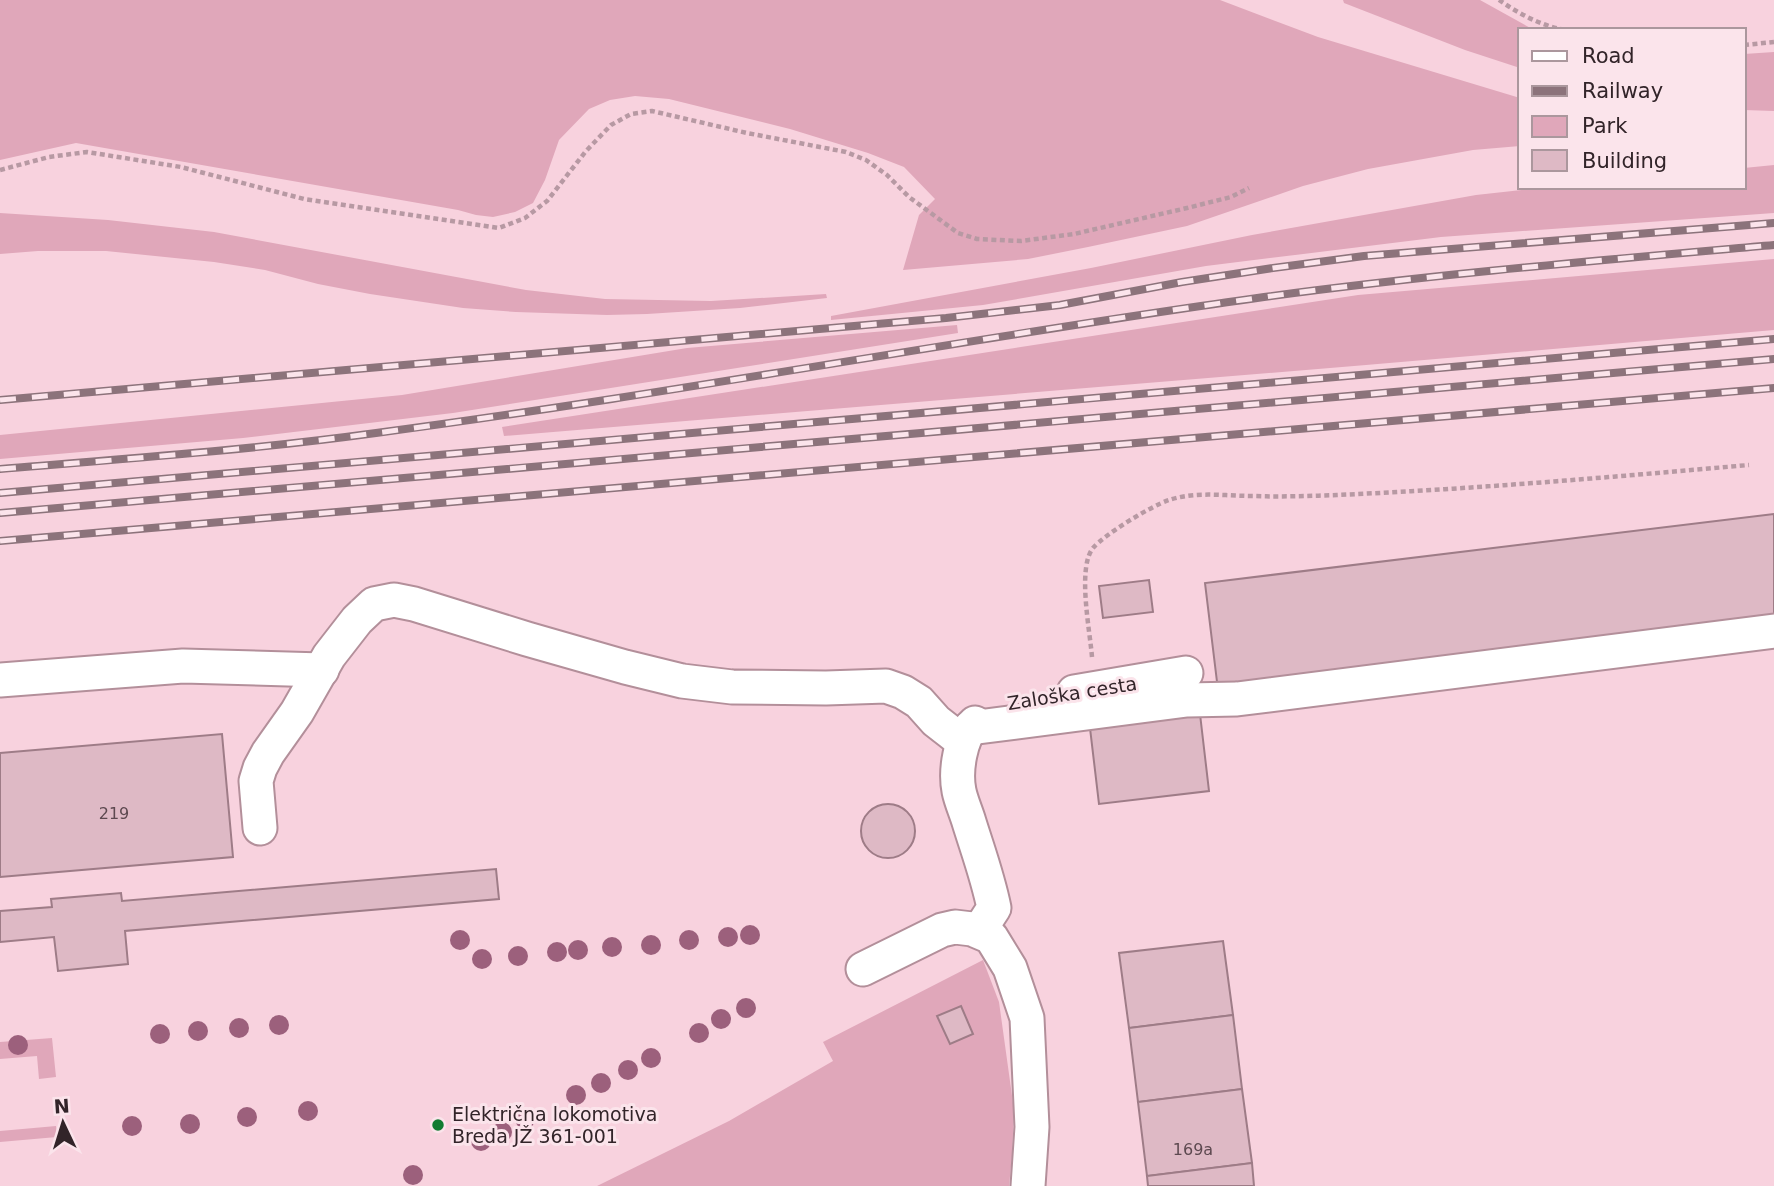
<svg xmlns="http://www.w3.org/2000/svg" width="1774" height="1186" font-family="'DejaVu Sans',sans-serif">
  <style>
    .green { fill: #e0a7ba }
    .building { fill: #deb9c5; stroke: #9e7c87; stroke-width: 2 }
    .lines { fill: none; stroke-linecap: round; stroke-linejoin: round }
    .minor-casing { stroke: #b38f9a; stroke-width: 37 }
    .path { stroke: #b799a3; stroke-width: 4.5; stroke-dasharray: 5 3.5; stroke-linecap: butt }
    .minor { stroke: #fff; stroke-width: 33 }
    .rail-casing { stroke: #8c737b; stroke-width: 8 }
    .rail { stroke: #fbe4eb; stroke-width: 5; stroke-dasharray: 16; stroke-linecap: butt }
    .tree { fill: #9c607c }
    .poi-dot { fill: #117c31; stroke: #fbe4eb; stroke-width: 2.5 }
    .labels { text-anchor: middle; stroke-width: 6; stroke-linejoin: round; paint-order: stroke }
    .number-label { font-size: 16px; fill: #5d4950 }
    .street-label { font-size: 19px; fill: #322429; stroke: #fbe4eb }
    .poi-label { font-size: 19px; fill: #322429; stroke: #fbe4eb; text-anchor: start }
  </style>
  <rect width="100%" height="100%" fill="#f8d2de"/>
  <g class="green">
    <path d="M0,0H1220L1318,37L1520,98V146L1473,150L1368,169L1303,186L1187,226L1088,247L1028,259L903,270L919,215L935,199L904,167L868,153L790,129L669,99L635,96L610,100L589,109L559,140L545,180L533,203L515,212L493,217L476,215L458,210L76,143L0,160Z"/>
    <path d="M1343,0H1480L1534,30H1520V68L1465,50L1344,3Z"/>
    <path d="M1774,52V111L1744,110V54Z"/>
    <path d="M1774,165V213L1441,237L1206,266L983,305L831,320V316L1091,268L1252,235L1476,195L1548,187H1744V168Z"/>
    <path d="M0,213L108,220L214,232L526,290L605,299L711,301L826,294L827,298L740,308L647,314L607,315L516,312L463,308L370,294L318,284L265,270L214,262L106,251H38L0,254Z"/>
    <path d="M1774,259V330L1366,365L504,436L502,427L1358,295Z"/>
    <path d="M957,325L958,333L453,413L243,438L0,459V435L402,395L687,348Z"/>
    <path d="M983,960L999,1002L1014,1110L1012,1156L1009,1186H597L729,1121L833,1061L823,1042Z"/>
    <path d="M52,1038L56,1077L39,1079L37,1056L0,1059V1042Z"/>
    <path d="M56,1126L57,1137L0,1142V1131Z"/>
  </g>
  <g class="building">
    <path d="M1774,514V621L1218,690L1205,583Z"/>
    <path d="M1149,580L1153,612L1103,618L1099,586Z"/>
    <path d="M1200,714L1209,791L1099,804L1090,728Z"/>
    <path d="M222,734L233,857L0,877V753Z"/>
    <circle cx="888" cy="831" r="27"/>
    <path d="M496,869L499,899L125,931L128,964L58,971L54,937L0,942V911L52,907L51,899L121,893L122,901Z"/>
    <path d="M1223,941L1233,1015L1129,1028L1119,953Z"/>
    <path d="M961,1006L973,1034L950,1044L937,1016Z"/>
    <path d="M1233,1015L1242,1089L1138,1102L1129,1028Z"/>
    <path d="M1242,1089L1252,1163L1147,1176L1138,1102Z"/>
    <path d="M1252,1163L1254,1186H1148L1147,1176Z"/>
  </g>
  <g class="lines">
    <defs>
      <g id="minor">
        <path d="M0,680L183,666L322,670"/>
        <path d="M1074,692L1186,673"/>
        <path d="M975,723C960,737 955,771 959,791C961,801 966,812 969,822C978,851 988,878 994,908L979,931"/>
        <path d="M970,728L1187,700L1237,699L1774,631"/>
        <path d="M260,828L256,781L260,768L268,753L297,712L329,656L357,620L374,604L394,600L414,604L527,639L625,667L682,681L732,687L826,688L886,686L903,692L919,702L936,721L963,742"/>
        <path d="M863,969L942,930L955,927L972,929L991,937L1010,968L1027,1018L1032,1127L1028,1186"/>
      </g>
    </defs>
    <use href="#minor" class="minor-casing"/>
    <g class="path">
      <path d="M1499,0C1518,13 1541,26 1565,30"/>
      <path d="M1744,45L1774,42"/>
      <path d="M0,170L49,157L87,152L181,167L304,199L499,228L525,218L547,201L586,151L611,125L631,114L652,111L747,133L846,152L866,160L887,175L909,197L958,233L977,239L1021,241L1074,234L1187,208L1231,197L1249,188"/>
      <path d="M1092,657C1090,631 1077,568 1093,548C1105,534 1151,506 1169,500C1196,491 1225,496 1253,496C1281,497 1309,496 1337,495C1475,489 1612,477 1749,465"/>
    </g>
    <use href="#minor" class="minor"/>
    <defs>
      <g id="rail">
        <path d="M0,400L946,318L1060,305L1182,282L1273,268L1364,256L1774,223"/>
        <path d="M0,469C125,459 251,450 376,433C673,394 967,338 1264,297C1434,274 1604,260 1774,245"/>
        <path d="M0,493L1774,339"/>
        <path d="M0,513L1774,359"/>
        <path d="M0,541L1774,388"/>
      </g>
    </defs>
    <use href="#rail" class="rail-casing"/>
    <use href="#rail" class="rail"/>
  </g>
  <g class="tree">
    <circle cx="750" cy="935" r="10"/>
    <circle cx="728" cy="937" r="10"/>
    <circle cx="460" cy="940" r="10"/>
    <circle cx="689" cy="940" r="10"/>
    <circle cx="651" cy="945" r="10"/>
    <circle cx="612" cy="947" r="10"/>
    <circle cx="578" cy="950" r="10"/>
    <circle cx="557" cy="952" r="10"/>
    <circle cx="518" cy="956" r="10"/>
    <circle cx="482" cy="959" r="10"/>
    <circle cx="746" cy="1008" r="10"/>
    <circle cx="721" cy="1019" r="10"/>
    <circle cx="279" cy="1025" r="10"/>
    <circle cx="239" cy="1028" r="10"/>
    <circle cx="198" cy="1031" r="10"/>
    <circle cx="699" cy="1033" r="10"/>
    <circle cx="160" cy="1034" r="10"/>
    <circle cx="18" cy="1045" r="10"/>
    <circle cx="651" cy="1058" r="10"/>
    <circle cx="628" cy="1070" r="10"/>
    <circle cx="601" cy="1083" r="10"/>
    <circle cx="576" cy="1095" r="10"/>
    <circle cx="308" cy="1111" r="10"/>
    <circle cx="247" cy="1117" r="10"/>
    <circle cx="525" cy="1119" r="10"/>
    <circle cx="190" cy="1124" r="10"/>
    <circle cx="132" cy="1126" r="10"/>
    <circle cx="502" cy="1132" r="10"/>
    <circle cx="481" cy="1141" r="10"/>
    <circle cx="413" cy="1175" r="10"/>
  </g>
  <circle class="poi-dot" cx="438" cy="1125" r="7"/>
  <g class="labels">
    <g class="number-label">
      <text x="114" y="819">219</text>
      <text x="1193" y="1155">169a</text>
    </g>
    <g class="street-label">
      <text transform="translate(1072 693) rotate(-9)" y="7">Zaloška cesta</text>
    </g>
    <g class="poi-label">
      <text x="452" y="1121">Električna lokomotiva<tspan x="452" dy="22">Breda JŽ 361-001</tspan></text>
    </g>
  </g>
  <rect x="1518" y="28" width="228" height="161" fill="#fbe4eb" stroke="#ab979d" stroke-width="2"/>
  <rect x="1532" y="51" width="35" height="10" fill="#ffffff" stroke="#ab979d" stroke-width="2"/>
  <text x="1582" y="63" font-size="21" fill="#322429">Road</text>
  <rect x="1532" y="86" width="35" height="10" fill="#8c737b" stroke="#ab979d" stroke-width="2"/>
  <text x="1582" y="98" font-size="21" fill="#322429">Railway</text>
  <rect x="1532" y="116" width="35" height="21" fill="#e0a7ba" stroke="#ab979d" stroke-width="2"/>
  <text x="1582" y="133" font-size="21" fill="#322429">Park</text>
  <rect x="1532" y="150" width="35" height="21" fill="#deb9c5" stroke="#ab979d" stroke-width="2"/>
  <text x="1582" y="168" font-size="21" fill="#322429">Building</text>
  <g transform="translate(63 1123) rotate(356)" stroke="#fbe4eb" stroke-width="5" paint-order="stroke">
  <path d="M0-5L12 26L0 18L-12 26Z" fill="#322429"/>
  <text y="-10" font-size="19" font-weight="bold" text-anchor="middle" fill="#322429">N</text>
  </g>
</svg>
